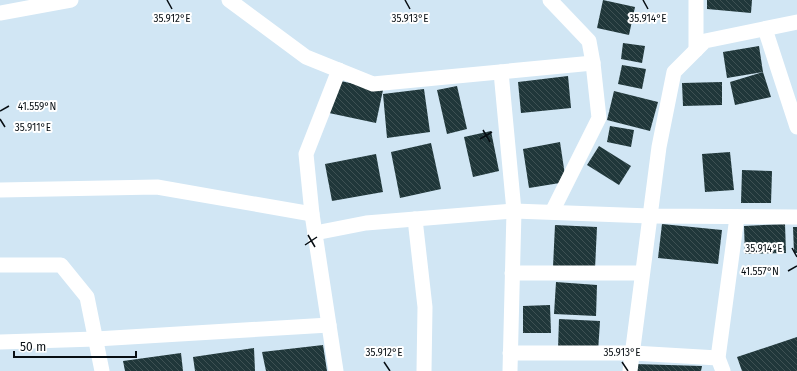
<svg xmlns="http://www.w3.org/2000/svg" width="797" height="371" font-family="'Fira Sans',sans-serif">
  <style>
    .building { fill: url(#building-back-hatch) }
    .lines { fill: none; stroke-linecap: round; stroke-linejoin: round }
    .minor { stroke: #fff; stroke-width: 15 }
    .ticks { fill: none; stroke: #070e13; stroke-width: 1.5 }
    .ticks-label { font-size: 10px; text-anchor: middle; fill: #070e13; stroke: #fff; stroke-width: 4; stroke-linejoin: round; paint-order: stroke }
  </style>
  <defs>
    <pattern id="building-back-hatch" width="6" height="6" patternUnits="userSpaceOnUse"><rect width="6" height="6" fill="#20373a"/><path d="M-1 5l2 2M0 0l6 6M5-1l2 2" fill="none" stroke="#3e5153"/></pattern>
  </defs>
  <rect width="100%" height="100%" fill="#d1e6f4"/>
  <g class="building">
    <path d="M603,0L635,7L629,35L597,28Z"/>
    <path d="M707,0H752L751,13L707,9Z"/>
    <path d="M623,43L645,46L642,63L621,59Z"/>
    <path d="M759,46L763,72L771,97L735,105L730,82L763,72L727,78L723,52Z"/>
    <path d="M622,65L646,69L642,89L618,84Z"/>
    <path d="M568,76L571,108L521,113L518,82Z"/>
    <path d="M336,80L383,90L376,123L329,113Z"/>
    <path d="M722,82V105L683,106L682,83Z"/>
    <path d="M457,86L467,129L447,134L437,90Z"/>
    <path d="M424,89L430,132L387,138L383,94Z"/>
    <path d="M614,91L658,102L650,131L607,120Z"/>
    <path d="M610,126L634,130L631,147L607,142Z"/>
    <path d="M491,131L499,171L473,177L464,137Z"/>
    <path d="M560,142L566,182L529,188L523,149Z"/>
    <path d="M431,143L441,189L400,198L391,152Z"/>
    <path d="M599,146L631,166L619,185L587,165Z"/>
    <path d="M730,152L734,190L705,192L702,154Z"/>
    <path d="M376,154L383,192L332,201L325,164Z"/>
    <path d="M742,170L772,171L771,203H741Z"/>
    <path d="M662,224L722,230L718,264L658,258Z"/>
    <path d="M785,224L786,253L745,254L744,226Z"/>
    <path d="M555,225L597,227L595,269L553,267Z"/>
    <path d="M793,227H797V253H794Z"/>
    <path d="M556,282L597,285L596,316L554,314Z"/>
    <path d="M550,305L551,333H523V306Z"/>
    <path d="M559,319L600,321L598,352L558,349Z"/>
    <path d="M797,337V371H742L737,357Z"/>
    <path d="M323,345L327,371H266L262,352Z"/>
    <path d="M254,348L255,371H195L193,357Z"/>
    <path d="M181,353L183,371H125L123,361Z"/>
    <path d="M635,364L702,366L701,371H635Z"/>
  </g>
  <g class="lines">
    <g class="minor">
      <path d="M229,0L306,57L373,84L593,63"/>
      <path d="M550,0L589,41L593,63L599,118L552,212"/>
      <path d="M0,13L71,0"/>
      <path d="M765,29L797,127"/>
      <path d="M696,50V0"/>
      <path d="M501,72L514,211L510,371"/>
      <path d="M0,190L157,187L312,214"/>
      <path d="M415,219L425,307L424,371"/>
      <path d="M315,233L366,223L514,211L650,216L797,217"/>
      <path d="M0,265H61L87,297L102,371"/>
      <path d="M512,273H642"/>
      <path d="M0,342L96,339L329,325"/>
      <path d="M510,353H633L718,358"/>
      <path d="M336,371L312,214L306,154L339,70"/>
      <path d="M630,371L659,147L674,72L705,41L797,22"/>
      <path d="M723,371L718,358L737,217"/>
    </g>
  </g>
  <path class="ticks" d="M167,0L172,9M405,0L410,9M643,0L648,9M0,111L9,106M0,119L5,127M483,130L490,142M480,139L492,132M308,235L315,247M305,245L317,237M792,248L797,257M788,271L797,266M384,362L390,371M622,362L628,371"/>
  <g class="ticks-label">
    <text x="172" y="22">35.912°E</text>
    <text x="410" y="22">35.913°E</text>
    <text x="648" y="22">35.914°E</text>
    <text x="37" y="110">41.559°N</text>
    <text x="33" y="131">35.911°E</text>
    <text x="764" y="252">35.914°E</text>
    <text x="760" y="275">41.557°N</text>
    <text x="384" y="356">35.912°E</text>
    <text x="622" y="356">35.913°E</text>
  </g>
  <path d="M14 351v6h122v-6" fill="none" stroke="#070e13" stroke-width="2"/>
  <text x="20" y="351" font-size="12" fill="#070e13" stroke="#ffffff" stroke-width="3" paint-order="stroke">50 m</text>
</svg>
